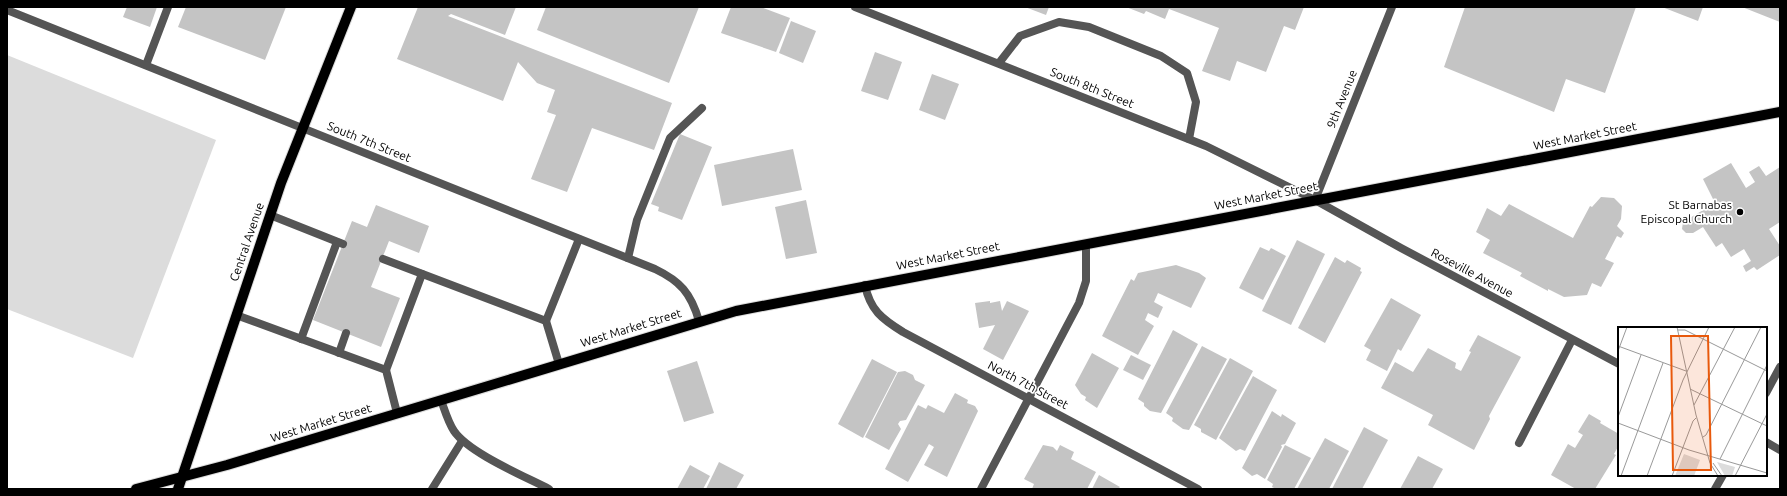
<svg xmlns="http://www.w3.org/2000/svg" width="1787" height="496" font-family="Ubuntu,sans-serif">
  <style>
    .green { fill: #dcdcdc }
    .building { fill: #c4c4c4 }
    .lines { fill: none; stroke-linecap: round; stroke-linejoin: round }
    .primary-casing { stroke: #dbdbdb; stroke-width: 12 }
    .service { stroke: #555; stroke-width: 8 }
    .minor { stroke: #555; stroke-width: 8 }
    .tertiary { stroke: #555; stroke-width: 8 }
    .primary { stroke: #000; stroke-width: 10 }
    .poi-dot { fill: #000; stroke: #fff; stroke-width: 1.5 }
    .labels { text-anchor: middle; stroke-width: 3.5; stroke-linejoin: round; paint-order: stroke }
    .street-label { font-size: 12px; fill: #000; stroke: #fff }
    .poi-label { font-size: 12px; fill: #000; stroke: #fff; text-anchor: end }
    .inset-road { fill: none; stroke: #999; stroke-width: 1 }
    .view { fill: #e8590c; fill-opacity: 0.15; stroke: #e8590c; stroke-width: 2 }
    .inset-edge { fill: none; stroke: #000; stroke-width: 2 }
  </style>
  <rect width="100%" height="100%" fill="#fff"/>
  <path class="green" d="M7,55L216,140L133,358L7,309Z"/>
  <g class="building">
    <path d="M127,7H157L150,27L123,17Z"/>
    <path d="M186,7H286L265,60L178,27Z"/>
    <path d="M418,7H516L505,35L451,14L448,16L672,103L654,150L592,128L567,192L531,179L556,115L547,112L555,90L537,83L518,62L503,101L397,59Z"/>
    <path d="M546,7H699L669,83L537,30Z"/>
    <path d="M731,7H761L790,18L776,52L721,33Z"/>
    <path d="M1025,7H1049L1046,15Z"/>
    <path d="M1126,7H1304L1295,30L1284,26L1266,72L1237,61L1230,81L1202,71L1219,28L1169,9L1165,19L1146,11L1144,14Z"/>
    <path d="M1465,7H1636L1605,93L1566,79L1554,112L1444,67Z"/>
    <path d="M1662,7H1703L1698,21Z"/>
    <path d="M1742,7H1780V22Z"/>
    <path d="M791,21L816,31L803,63L779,53Z"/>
    <path d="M875,52L902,62L888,100L861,91Z"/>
    <path d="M932,74L959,84L945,120L919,110Z"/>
    <path d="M680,134L712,147L682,220L658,211L659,207L651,204Z"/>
    <path d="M793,149L802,190L722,206L714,165Z"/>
    <path d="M1731,163L1746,188L1755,182L1749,172L1759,166L1766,176L1780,167V222L1769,229L1780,246V255L1757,270L1754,267L1746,272L1743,266L1751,261L1744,249L1731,257L1722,243L1716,247L1703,227L1693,233H1686L1682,229L1683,222L1715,203L1703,179Z"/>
    <path d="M1601,197L1614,198L1622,206L1621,219L1617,226L1624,233L1621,238L1617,236L1605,259L1614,263L1601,287L1592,283L1587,295L1564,297L1548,289V291L1520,276L1522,273L1483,253L1490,240L1476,232L1487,208L1501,216L1509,204L1573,238L1590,206L1592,207Z"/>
    <path d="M806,200L817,253L786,259L775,207Z"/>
    <path d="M376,205L429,226L419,253L389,241L371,287L400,298L381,347L313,320L352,221L367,227Z"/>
    <path d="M1297,240L1325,254L1291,325L1262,311Z"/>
    <path d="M1260,247L1269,251L1271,248L1286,256L1263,300L1239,288Z"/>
    <path d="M1335,257L1345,263L1347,260L1361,268L1360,271L1362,272L1325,343L1298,328Z"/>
    <path d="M1176,265L1199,273L1206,278L1191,308L1158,293L1154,302L1163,307L1158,318L1148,313L1145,320L1154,326L1138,355L1102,336L1131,279L1134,281L1138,273Z"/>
    <path d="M1391,298L1421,315L1401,351L1398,349L1387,371L1366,360L1371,350L1364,346Z"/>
    <path d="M990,301V303L1000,301L1002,311L1007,301L1029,311L1003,360L983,349L995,325L979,328L975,303Z"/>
    <path d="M1173,330L1198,344L1161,413L1150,411L1144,406V403L1138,399Z"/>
    <path d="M1478,335L1521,357L1489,416L1490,419L1474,450L1428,425L1433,415L1381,388L1395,362L1413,372L1428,348L1456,363L1455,368L1461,371L1471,352L1469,351Z"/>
    <path d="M1202,346L1227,359L1189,430L1183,429L1172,421L1173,418L1166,413Z"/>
    <path d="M1092,353L1119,368L1097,408L1085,400L1086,397L1081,394L1075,385Z"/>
    <path d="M1131,355L1151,365L1143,380L1123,370Z"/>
    <path d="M1230,358L1253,371L1216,440L1201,432V429L1194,425Z"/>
    <path d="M872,359L897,372L863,438L838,424Z"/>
    <path d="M697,361L714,413L684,422L667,371Z"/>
    <path d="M905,371L913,375L915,380L925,385L906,420L900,421L898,424L901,429L889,450L865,437L898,372Z"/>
    <path d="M1253,376L1277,390L1245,451L1240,449L1236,451L1219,438Z"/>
    <path d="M955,393L968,400L967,403L975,406L978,411L947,477L924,465L934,447L929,444L908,482L885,469L918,405L926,409L928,405L944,413Z"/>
    <path d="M1272,411L1281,417L1282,414L1296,423L1285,444L1281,445L1282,447L1265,479L1257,474L1252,476L1242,468Z"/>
    <path d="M1589,414L1601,421L1600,423L1619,434V445L1614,454L1616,455L1595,489H1576L1551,475L1568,444L1575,448L1583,435L1578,432Z"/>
    <path d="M1364,427L1388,440L1362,489H1332Z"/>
    <path d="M1325,438L1349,451L1329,489H1297Z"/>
    <path d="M1043,445L1053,447L1057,451L1060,445L1074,452L1071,459L1096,472L1087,489H1032L1034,484L1024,479Z"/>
    <path d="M1285,445L1311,458L1294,489H1276L1272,487L1273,484L1267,480Z"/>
    <path d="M1418,456L1443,469L1432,489H1400Z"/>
    <path d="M719,462L744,475L736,489H706Z"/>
    <path d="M690,465L710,476L703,489H677Z"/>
    <path d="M1099,475L1120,487L1118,489H1092Z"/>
  </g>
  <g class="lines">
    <defs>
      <g id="primary">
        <path d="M136,489L227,465L736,311L1780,112"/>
        <path d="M178,489L281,183L351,7"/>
      </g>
    </defs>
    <use href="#primary" class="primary-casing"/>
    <g class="service">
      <path d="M999,63L1020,36L1059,22L1089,27L1161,56L1187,73L1196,102L1189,139"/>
      <path d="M146,65L168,7"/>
      <path d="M270,215L343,244"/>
      <path d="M628,258L637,220L670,138L702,108"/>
      <path d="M383,259L546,321L559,364"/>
      <path d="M236,315L386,370L397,413"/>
      <path d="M546,321L579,239"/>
      <path d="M301,339L337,242"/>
      <path d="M339,353L346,333"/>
      <path d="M386,370L422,274"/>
      <path d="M1519,443L1572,340"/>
      <path d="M432,489L462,441"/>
    </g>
    <g class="minor">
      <path d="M7,10L655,269C680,281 691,293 699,321"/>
      <path d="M1315,200L1392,7"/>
      <path d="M865,285C870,310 882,319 903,332L1198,489"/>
      <path d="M441,400C445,411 448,422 454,431C469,453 524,476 549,489"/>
      <path d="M981,489L1079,303L1086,281V244"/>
    </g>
    <g class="tertiary">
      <path d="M855,7L1206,146L1315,200L1401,248L1619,364"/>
      <path d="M1766,393L1780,367"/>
      <path d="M1766,442L1780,450"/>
      <path d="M1715,489L1723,475"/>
    </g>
    <use href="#primary" class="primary"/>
  </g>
  <circle class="poi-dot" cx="1740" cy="212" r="4"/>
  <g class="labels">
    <g class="street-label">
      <text transform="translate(1092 88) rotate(22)" y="4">South 8th Street</text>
      <text transform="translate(1342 99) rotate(-68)" y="4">9th Avenue</text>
      <text transform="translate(1585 136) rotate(-11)" y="4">West Market Street</text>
      <text transform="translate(369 142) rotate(22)" y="4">South 7th Street</text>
      <text transform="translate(1266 196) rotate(-11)" y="4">West Market Street</text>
      <text transform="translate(247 242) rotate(-71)" y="4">Central Avenue</text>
      <text transform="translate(948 256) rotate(-11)" y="4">West Market Street</text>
      <text transform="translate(1472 273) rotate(28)" y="4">Roseville Avenue</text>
      <text transform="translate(631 328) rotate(-17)" y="4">West Market Street</text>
      <text transform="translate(1028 385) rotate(28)" y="4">North 7th Street</text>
      <text transform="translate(321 423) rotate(-17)" y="4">West Market Street</text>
    </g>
    <g class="poi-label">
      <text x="1732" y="209">St Barnabas<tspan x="1732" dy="14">Episcopal Church</tspan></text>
    </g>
  </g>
  <g transform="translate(1618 327)">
    <rect width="149" height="149" fill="#fff"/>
    <path d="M66,127L82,133L76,149H57ZM99,135L117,140L114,149H107Z" fill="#dcdcdc"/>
    <path class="inset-road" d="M59,0L78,88L92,136L100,149M60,3H67L149,44M0,19L68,44M0,24L9,0M72,62L149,99M76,78L117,0M0,90L23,28M0,96L71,123L149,146M85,110L88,108L143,0M102,132L149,38M95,136L104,149M3,149L45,36M29,149L65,53L91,0M54,149L75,94L78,91M117,149L149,87"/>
    <path class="view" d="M53,9H90L93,143H55Z"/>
    <rect width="149" height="149" class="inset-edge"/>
  </g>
  <rect width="1787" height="496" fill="none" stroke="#000000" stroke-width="16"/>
</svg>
